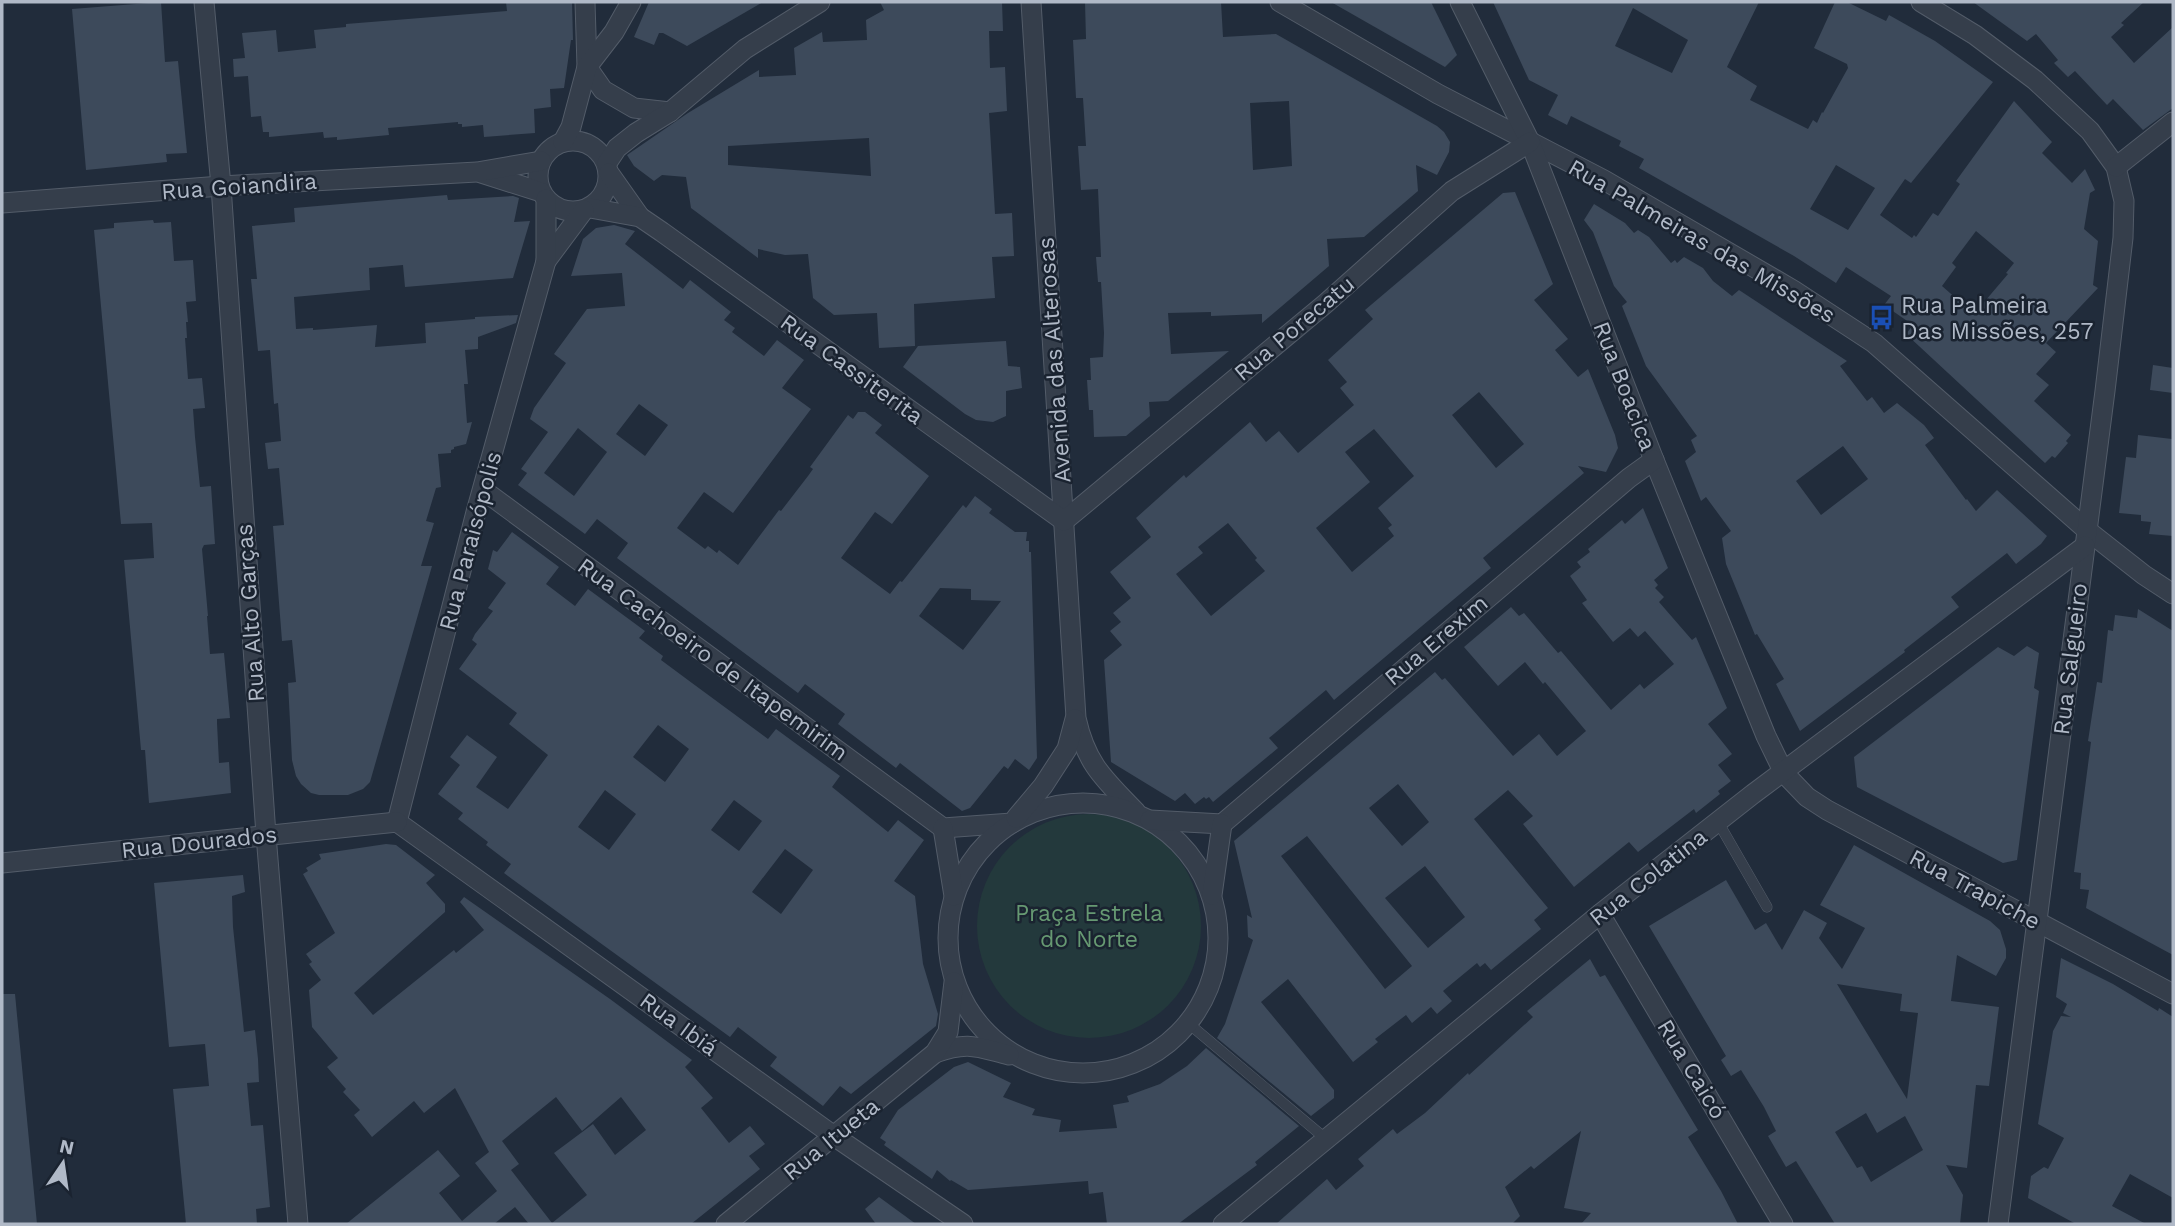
<svg xmlns="http://www.w3.org/2000/svg" width="2175" height="1226" font-family="'Work Sans',sans-serif">
  <style>
    .green { fill: #23393c }
    .building { fill: #3d4a5b; fill-rule: evenodd }
    .lines { fill: none; stroke-linecap: round; stroke-linejoin: round }
    .lane-casing { stroke: #535c69; stroke-width: 11 }
    .street-casing { stroke: #535c69; stroke-width: 21 }
    .lane { stroke: #353e4b; stroke-width: 10 }
    .street { stroke: #353e4b; stroke-width: 19 }
    .labels { text-anchor: middle; stroke-width: 5; stroke-linejoin: round; paint-order: stroke }
    .street-label { font-size: 23px; fill: #b0b9c7; stroke: #1a2330 }
    .poi-label { font-size: 23px; fill: #b0b9c7; stroke: #1a2330; text-anchor: start }
    .park-label { font-size: 23px; fill: #669972; stroke: #1a2330 }
  </style>
  <rect width="100%" height="100%" fill="#212c3b"/>
  <circle class="green" cx="1089" cy="926" r="112"/>
  <g class="building">
    <path d="M161,2L165,62L178,61L187,153L166,154L167,162L86,170L72,9Z"/>
    <path d="M506,2H572L573,40H571L564,88L550,89L551,107L534,109L535,133L484,137L483,125L462,127V124H458V122L388,128L389,135L337,140V137L324,138L323,132L269,137V132H263L261,116L251,117L248,76L234,77L233,59L245,58L242,33L276,30L278,52L316,48L314,30L346,27V24L507,11Z"/>
    <path d="M649,2H763L687,46L663,33H659L654,45L634,37Z"/>
    <path d="M880,2H1002L1003,31H989L990,68L1005,67L1007,111L989,113L995,214L1012,213L1014,256L992,257L995,298L914,304L915,346L879,348L877,313L834,315L813,298L808,254L785,255L758,249V258L691,208L686,177L662,175L654,181L634,166L627,155L688,113L759,70V77L796,75L794,48L822,32L823,42L867,40L866,20L884,10ZM869,138L871,176L728,165V146Z"/>
    <path d="M1085,2H1221L1223,37L1276,34L1437,126L1444,132L1450,142L1449,152L1437,175L1416,165L1418,191L1364,237L1327,239L1329,266L1262,323V314L1211,316V312L1168,313L1171,354L1229,351L1168,401L1149,402L1150,416L1126,436L1094,437L1093,410H1089L1087,380H1091L1090,358L1103,357L1104,333L1101,282H1098L1096,257H1101L1098,189L1081,190L1078,146H1086L1083,98H1076L1073,40L1086,39ZM1289,101L1292,166L1253,170L1250,103Z"/>
    <path d="M1331,2H1431L1457,55L1445,67Z"/>
    <path d="M1493,2H1759L1727,67L1757,86L1750,100L1808,129L1813,120L1817,123L1822,112L1823,113L1848,68L1847,64L1814,48L1835,2H1847L1886,21L1889,15L1935,41L1993,82L1911,183L1905,179L1880,215L1912,238L1914,235L1916,237L1933,213L1938,216L1960,184L1956,181L2014,101L2052,142L2042,153L2072,183L2085,169L2095,190L2090,193L2084,229L2098,241L2093,285L2098,288L2046,343L2056,352L2036,374L2049,385L2034,401L2071,435L2066,441L2068,443L2055,458L2052,456L2045,463L1906,334L1913,325L1884,305L1891,296L1846,267L1836,283L1794,256L1639,168L1644,159L1619,146L1621,141L1571,116L1567,125L1548,115L1558,95L1529,80ZM1633,8L1688,40L1672,73L1615,46ZM1836,165L1875,188L1848,230L1810,209ZM1976,231L2014,263L2006,273L2008,274L1974,314L1942,286L1956,267L1952,263Z"/>
    <path d="M1973,2H2144L2121,23L2124,25L2111,37L2134,63L2173,27V108L2143,130L2113,99L2107,105L2075,71L2068,77L2054,63L2058,60L2036,34L2027,41Z"/>
    <path d="M1515,192L1553,284L1534,300L1568,339L1555,350L1578,377L1588,369L1615,435L1618,448L1606,472L1578,466L1584,473L1483,558L1491,568L1334,700L1326,690L1269,738L1278,748L1213,802L1209,797L1206,799L1204,797L1195,804L1185,793L1175,801L1111,762L1104,660L1122,645L1110,631L1121,622L1113,613L1131,598L1110,572L1151,537L1136,518L1184,475L1186,478L1250,422L1266,442L1279,431L1298,453L1354,405L1340,388L1347,382L1328,360L1373,319L1365,310L1503,193ZM1479,392L1524,444L1496,468L1452,415ZM1374,429L1414,476L1378,508L1392,525L1388,528L1394,536L1352,572L1316,528L1370,482L1345,452ZM1228,523L1257,558L1255,560L1265,571L1211,616L1176,574L1203,553L1198,547Z"/>
    <path d="M447,195L448,200L513,196L519,198L514,222L530,221L513,278L405,287L403,265L369,268L370,290L294,297L296,329L313,328V330L377,325L375,347L426,343L425,323L475,319V317L518,315L516,323L478,337V349L465,350L468,384H464L467,423L472,422L466,444L454,447V449L451,450V453L438,454L441,487L436,488L426,521L434,523L421,566H432L370,782L363,789L348,795H319L311,793L301,784L296,776L292,760L288,683L296,682L292,640L282,641L273,526L284,525L279,468L268,469L265,443L281,441L278,403L274,404L270,350L258,351L251,279H257L252,226L295,222L294,208Z"/>
    <path d="M1594,204L1625,223L1634,233L1638,230L1649,237L1671,263L1675,260L1677,263L1684,257L1703,268L1713,281L1732,296L1739,290L1847,361L1840,366L1867,401L1872,397L1884,413L1897,403L1924,425L1934,438L1925,445L1966,500L1967,499L1976,511L1997,490L2047,536L2041,544L2016,564L2007,553L1951,597L1959,607L1904,650L1905,652L1800,731L1776,684L1784,679L1757,634L1755,635L1726,564L1722,538L1731,531L1706,497L1701,501L1685,461L1696,452L1691,440L1697,436L1646,366L1622,306L1627,302L1614,286L1593,232L1584,220ZM1843,446L1868,479L1821,515L1796,481Z"/>
    <path d="M153,220L154,223L171,222L174,261L193,260L196,301L186,302L188,322H186L187,338H185L188,379L202,378L205,408L193,409L195,437L200,487L211,486L215,544L204,545L202,549L208,616H207L210,654L224,653L230,718L217,719V723L219,763L229,762L231,793L149,803L145,750H141L124,560L154,558L152,523L121,524L94,230L114,228V223Z"/>
    <path d="M614,225L635,231L625,244L683,289L690,280L731,312L724,320L735,328L732,332L764,356L777,340L804,360L782,388L811,409L733,513L704,492L677,528L705,549L708,546L717,553L719,550L738,565L779,510L781,511L808,476L813,469L810,467L848,415L853,419L858,412H865L882,425L875,433L929,476L892,524L875,512L841,558L890,594L900,581L902,582L963,505L966,508L975,496L992,509L989,513L1015,532H1027L1026,541H1029V552H1031L1037,758L1029,770L1015,759L1008,769L1004,766L970,808L962,811L900,763L896,768L838,724L845,714L805,684L798,693L617,558L628,543L597,519L585,534L518,485L527,473L521,469L548,432L530,419L534,408L566,363L554,354L587,309L625,306L622,273L571,276L583,239L596,228ZM639,404L668,425L645,456L616,434ZM578,428L607,452L574,496L544,473ZM940,588L971,589V600L1001,601L963,650L919,616Z"/>
    <path d="M1006,341L1008,366L1020,367L1022,388L1006,391V416L993,422L976,420L965,414L903,367L918,346Z"/>
    <path d="M2153,365L2173,368V393L2150,390Z"/>
    <path d="M2138,435L2172,439L2173,536L2149,534L2151,522L2141,521V515L2119,513L2126,457L2136,458Z"/>
    <path d="M1643,508L1668,568L1654,580L1658,585L1655,588L1664,597L1659,602L1692,640L1696,637L1727,708L1708,724L1732,754L1718,765L1731,781L1718,791L1720,794L1696,813L1694,809L1638,852L1629,842L1574,887L1523,824L1533,816L1508,790L1474,819L1548,908L1534,920L1541,929L1491,970L1485,963L1480,967L1477,963L1443,991L1452,1001L1437,1014L1431,1007L1412,1023L1406,1015L1375,1039L1378,1042L1353,1062L1288,979L1261,1002L1334,1090V1098L1311,1116L1217,1038L1225,1024L1253,940L1248,937L1247,915L1252,918L1234,841L1435,672L1442,680L1445,678L1513,756L1539,734L1557,756L1586,731L1545,682L1543,684L1525,662L1498,686L1464,647L1511,607L1519,616L1524,613L1558,653L1561,651L1611,710L1640,684L1644,689L1674,664L1645,631L1638,637L1630,628L1613,642L1582,603L1587,600L1570,576L1581,567L1577,562L1590,552L1588,549L1622,520L1625,524ZM1398,784L1429,822L1402,846L1369,808ZM1307,836L1412,966L1385,989L1281,856ZM1425,866L1465,917L1428,948L1385,898Z"/>
    <path d="M512,532L559,567L546,584L575,606L588,589L645,631L639,638L663,656L661,660L692,683L768,739L776,729L840,776L832,787L888,832L898,820L924,840L894,881L915,896L923,964L938,1014L936,1026L851,1094L840,1086L823,1106L770,1066L777,1057L738,1027L730,1037L512,879L504,873L511,864L486,845L488,842L458,819L463,813L438,794L460,765L450,757L467,735L497,757L476,787L508,809L548,755L509,724L517,713L459,669L477,644L472,640L475,634L493,611L488,608L506,583L488,569L493,550L497,552ZM658,725L689,749L665,782L633,757ZM605,790L636,814L609,850L578,827ZM734,800L762,821L739,851L711,830ZM785,849L813,870L781,914L752,892Z"/>
    <path d="M2138,609L2173,631V955L2086,908L2089,890L2080,889L2081,873L2074,872L2091,742L2088,741L2097,682L2102,683L2108,630L2113,631L2115,615L2137,618Z"/>
    <path d="M2027,646L2039,653L2034,688L2039,691L2017,860L2003,863L1857,787L1854,757L1998,647L2014,656Z"/>
    <path d="M386,844L396,845L435,875L426,883L445,904V912L354,993L373,1015L454,950L456,953L484,930L460,902L464,897L610,999L692,1060L685,1067L713,1098L701,1108L729,1143L750,1126L765,1144L749,1156L760,1169L691,1224H529L515,1207L494,1224H346L438,1150L460,1176L439,1193L462,1221L497,1191L475,1163L489,1152L455,1088L424,1113L414,1101L372,1137L354,1115L360,1110L343,1092L346,1089L327,1067L338,1058L312,1027L309,990L321,980L309,964L312,962L306,954L335,933L303,874L308,871L306,868L321,859L319,854ZM556,1097L582,1131L621,1097L646,1130L615,1155L593,1124L554,1153L587,1195L552,1223L511,1170L519,1164L502,1141Z"/>
    <path d="M1854,845L1990,921L2000,930L2006,949V958L1996,976L1957,955L1951,1001L1999,1007L1989,1086L1976,1085L1967,1168L1946,1165L1963,1195L1960,1224H1835L1796,1161L1786,1167L1768,1136L1776,1131L1764,1107L1741,1070L1731,1076L1721,1060L1726,1056L1649,926L1726,880L1755,930L1766,923L1782,950L1804,910L1827,923L1819,938L1842,969L1865,928L1820,905ZM1837,984L1902,994L1900,1011L1918,1013L1907,1099ZM1866,1113L1877,1133L1905,1116L1923,1150L1871,1182L1862,1166L1857,1168L1835,1132Z"/>
    <path d="M243,875L245,892L232,896L233,927L244,1032L255,1030L258,1059L259,1082L247,1083L251,1126L263,1125L270,1207L256,1209L257,1224H186L173,1089L209,1086L205,1044L169,1047L154,883Z"/>
    <path d="M2061,958L2113,984L2158,1011L2159,1008L2173,1017V1198L2130,1174L2112,1206L2146,1224H2076L2028,1198L2031,1176L2044,1167L2048,1169L2064,1138L2038,1124L2053,1031L2061,1016L2071,1017L2063,1013L2067,1004L2056,997Z"/>
    <path d="M1590,959L1600,977L1605,975L1698,1130L1688,1137L1721,1191L1738,1224H1581L1591,1213L1564,1208L1581,1131L1534,1169L1531,1166L1505,1187L1520,1216L1512,1224H1276L1327,1179L1336,1190L1364,1166L1358,1159L1393,1129L1397,1134L1425,1113L1468,1073L1469,1075L1533,1017L1527,1011Z"/>
    <path d="M2,994H15L37,1224H2Z"/>
    <path d="M1206,1048L1299,1126L1255,1162L1257,1165L1178,1224H1107L1103,1192L1089,1194L1088,1181L968,1190L951,1180L950,1181L937,1170L932,1179L884,1145L886,1142L880,1138L898,1110L954,1067L968,1062L1011,1083L1003,1097L1035,1109L1032,1115L1061,1120L1059,1132L1117,1128L1113,1105L1129,1102L1127,1096L1160,1084L1187,1066Z"/>
    <path d="M879,1197L916,1224H876L865,1209Z"/>
  </g>
  <g class="lines">
    <defs>
      <g id="lane">
        <path d="M1718,822L1767,907"/>
        <path d="M1188,1023L1326,1139"/>
      </g>
      <g id="street">
        <path d="M204,2L221,186L266,835L298,1224"/>
        <path d="M585,2L587,67L603,90L634,108L670,112"/>
        <path d="M1031,2L1076,718C1086,764 1104,779 1136,812"/>
        <path d="M1280,2L1438,94L1604,180L1793,290L1874,343L2088,531L2144,575L2173,594"/>
        <path d="M1460,2L1530,142L1654,460L1766,736L1784,773L1807,797L1827,810L2173,994"/>
        <path d="M1921,2L1975,35L2035,80L2090,131L2116,167L2124,201L2123,238L2105,391L1998,1224"/>
        <circle cx="573" cy="176" r="35"/>
        <path d="M563,142L571,127L587,67L614,32L631,2"/>
        <path d="M607,163L617,148L636,133L670,112L745,49L820,2"/>
        <path d="M2116,167L2173,122"/>
        <path d="M481,173L541,192"/>
        <path d="M609,173L640,217"/>
        <path d="M2,203L221,186L477,172L541,161"/>
        <path d="M590,208L640,217L662,232L1064,521L1325,304L1452,191L1530,142"/>
        <path d="M546,261L584,210"/>
        <path d="M483,490L943,828L1012,823"/>
        <circle cx="1083" cy="938" r="135"/>
        <path d="M1016,818L1043,786L1067,749L1075,719"/>
        <path d="M1150,820L1222,824L1629,478L1654,460"/>
        <path d="M397,822L834,1136L963,1224"/>
        <path d="M397,822L476,512L546,261V199"/>
        <path d="M943,828L954,896"/>
        <path d="M2,863L397,822"/>
        <path d="M1212,895L1222,824"/>
        <path d="M1600,914L1783,1224"/>
        <path d="M935,1053C968,1041 977,1047 1009,1055"/>
        <path d="M726,1224L935,1053L948,1032L954,982"/>
        <path d="M1223,1224L1600,914L1753,794L2085,546"/>
      </g>
    </defs>
    <use href="#lane" class="lane-casing"/>
    <use href="#street" class="street-casing"/>
    <use href="#lane" class="lane"/>
    <use href="#street" class="street"/>
  </g>
  <defs>
    <symbol id="bus-bare" viewBox="-9 -9 18 18"><path d="M-5-6H5V4H4V6H2V4H-2V6H-4V4H-5ZM-3.5-4V0h7V-4ZM-3.5 1.2v1.5H-2V1.2ZM2 1.2v1.5H3.5V1.2Z" fill="#1a4fb4" stroke="#1a2330" stroke-width="2.5" paint-order="stroke"/></symbol>
  </defs>
  <g fill-rule="evenodd">
    <use href="#bus-bare" x="1864" y="300" width="35" height="35"/>
  </g>
  <g class="labels">
    <g class="street-label">
      <text transform="translate(239 186) rotate(-4)" y="8">Rua Goiandira</text>
      <text transform="translate(1702 241) rotate(30)" y="8">Rua Palmeiras das Missões</text>
      <text transform="translate(1294 328) rotate(-40)" y="8">Rua Porecatu</text>
      <text transform="translate(1054 360) rotate(-94)" y="8">Avenida das Alterosas</text>
      <text transform="translate(852 369) rotate(36)" y="8">Rua Cassiterita</text>
      <text transform="translate(1625 386) rotate(69)" y="8">Rua Boacica</text>
      <text transform="translate(470 541) rotate(-75)" y="8">Rua Paraisópolis</text>
      <text transform="translate(250 613) rotate(-94)" y="8">Rua Alto Garças</text>
      <text transform="translate(1436 640) rotate(-40)" y="8">Rua Erexim</text>
      <text transform="translate(713 659) rotate(36)" y="8">Rua Cachoeiro de Itapemirim</text>
      <text transform="translate(2070 659) rotate(-83)" y="8">Rua Salgueiro</text>
      <text transform="translate(199 842) rotate(-6)" y="8">Rua Dourados</text>
      <text transform="translate(1648 877) rotate(-38)" y="8">Rua Colatina</text>
      <text transform="translate(1975 889) rotate(28)" y="8">Rua Trapiche</text>
      <text transform="translate(679 1024) rotate(36)" y="8">Rua Ibiá</text>
      <text transform="translate(1692 1069) rotate(59)" y="8">Rua Caicó</text>
      <text transform="translate(831 1139) rotate(-39)" y="8">Rua Itueta</text>
    </g>
    <g class="poi-label">
      <text x="1901" y="313">Rua Palmeira<tspan x="1901" dy="26">Das Missões, 257</tspan></text>
    </g>
    <g class="park-label">
      <text x="1089" y="921">Praça Estrela<tspan x="1089" dy="26">do Norte</tspan></text>
    </g>
  </g>
  <rect width="2175" height="1226" fill="none" stroke="#b0b9c7" stroke-width="7"/>
  <g transform="translate(63 1163) rotate(13)" stroke="#1a2330" stroke-width="5" paint-order="stroke">
  <path d="M0-5L12 26L0 18L-12 26Z" fill="#b0b9c7"/>
  <text y="-10" font-size="19" font-weight="bold" text-anchor="middle" fill="#b0b9c7">N</text>
  </g>
</svg>
